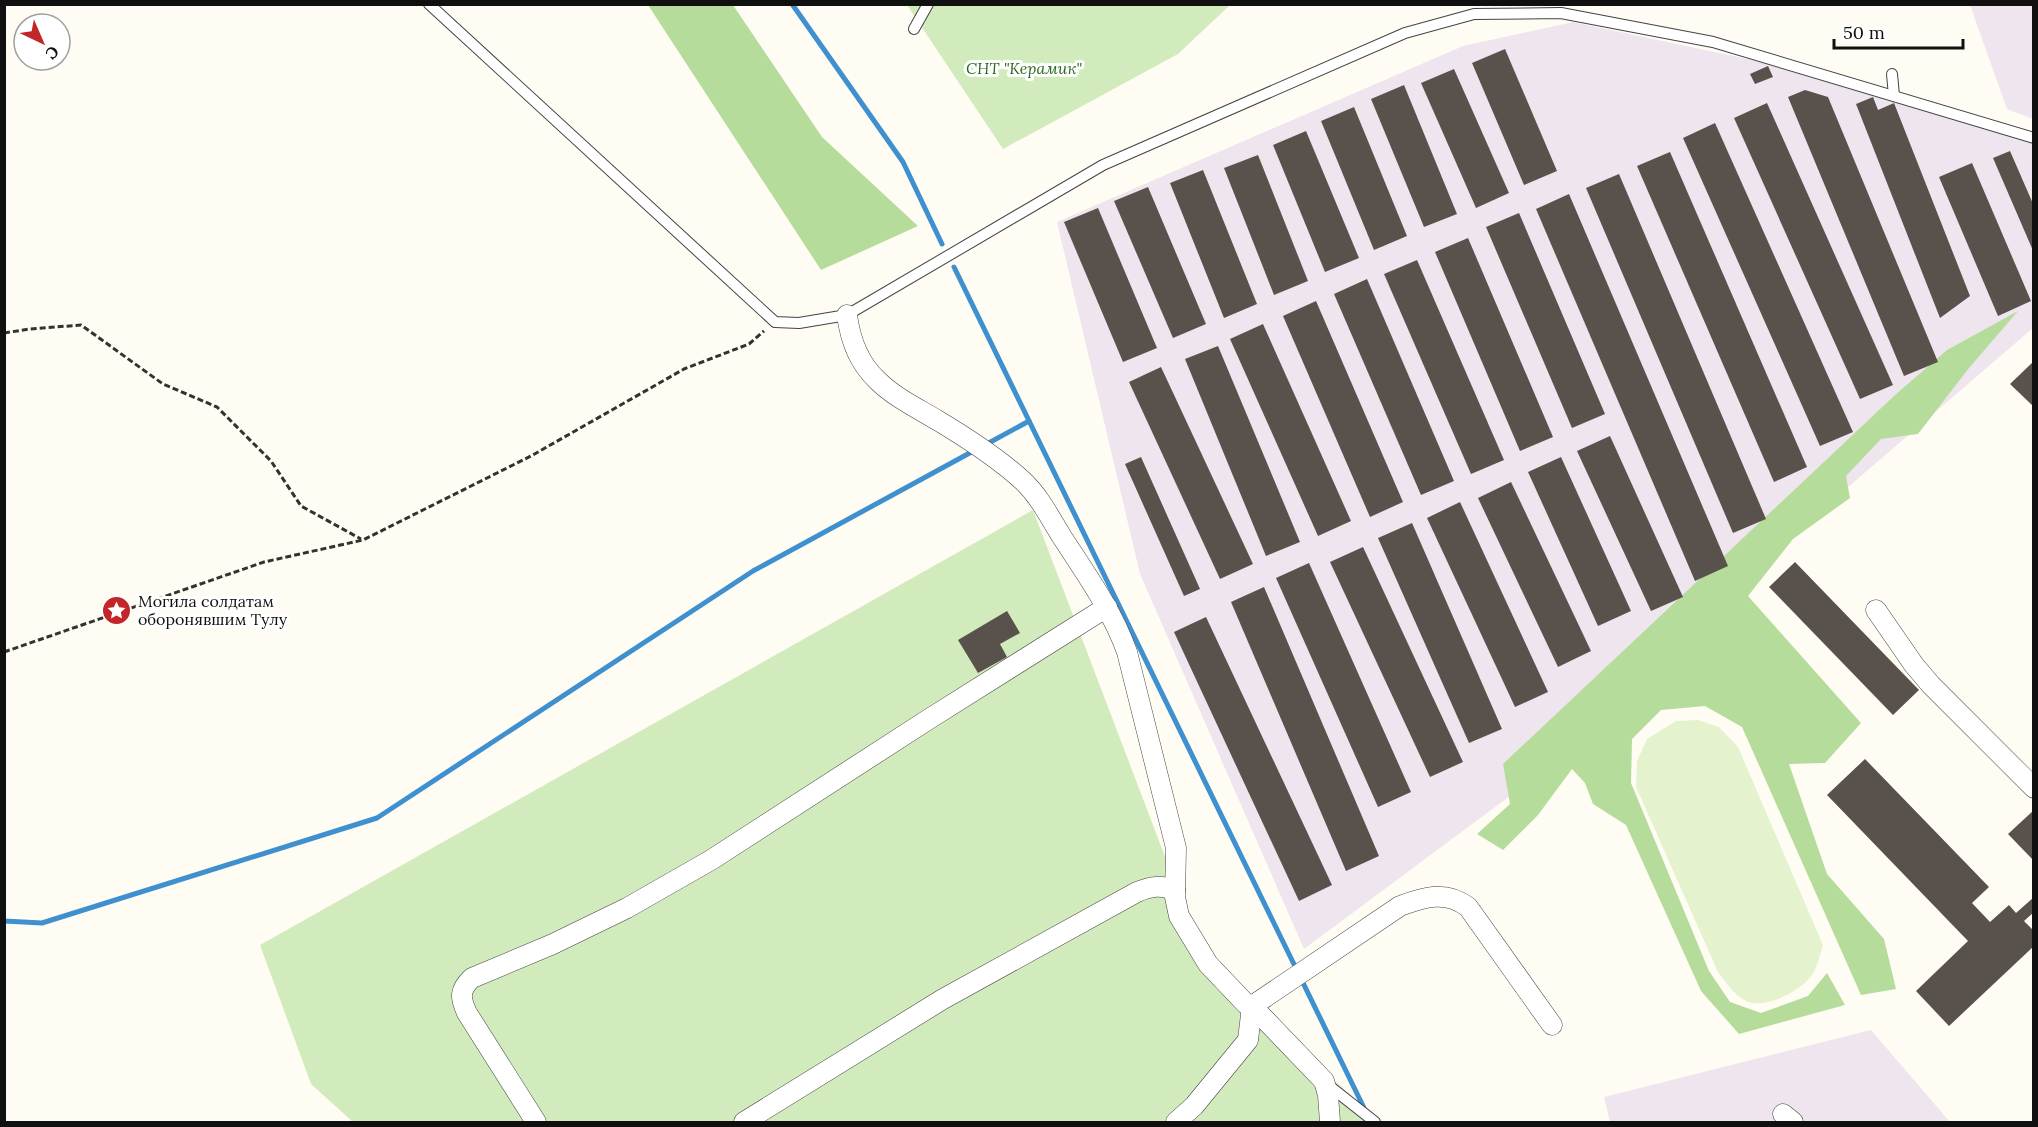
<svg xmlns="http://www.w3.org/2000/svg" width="2038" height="1127" font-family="Lora,serif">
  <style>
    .industrial { fill: #eee5ee }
    .green { fill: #d2ebbc }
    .forest { fill: #b6dc9b }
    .pitch { fill: #e4f2ce }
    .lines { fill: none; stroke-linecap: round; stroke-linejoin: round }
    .stream { stroke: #3e90cf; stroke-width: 5 }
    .building { fill: #59524c }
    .lane-casing { stroke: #434343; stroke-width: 12 }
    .street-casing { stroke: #434343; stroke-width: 21 }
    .path { stroke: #323232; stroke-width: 3; stroke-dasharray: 6 3; stroke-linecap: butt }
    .lane { stroke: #fff; stroke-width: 10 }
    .street { stroke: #fff; stroke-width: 20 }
    .labels { text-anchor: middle; stroke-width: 6; stroke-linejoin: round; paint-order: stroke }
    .park-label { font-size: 16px; font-style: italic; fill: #2c6a1f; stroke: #fff }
    .poi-label { font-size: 16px; fill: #101010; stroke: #fff; text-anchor: start }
  </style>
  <rect width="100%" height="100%" fill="#fffdf3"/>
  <g class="industrial">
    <path d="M1970,5H2033V119L2007,109Z"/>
    <path d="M1573,22L1757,61L2033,144V328L1804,525L1518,790L1304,949L1140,574L1057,222L1463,46Z"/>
    <path d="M1871,1030L1950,1122H1610L1604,1097Z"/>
  </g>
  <g class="green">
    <path d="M907,5H1230L1178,54L1003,149Z"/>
    <path d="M1033,510L1204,959L1379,1122H353L311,1084L260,945Z"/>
  </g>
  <g class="forest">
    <path d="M648,5H733L822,137L918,226L821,270Z"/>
    <path d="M2018,311L1969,368L1918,434L1881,439L1846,476L1850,498L1793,539L1748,596L1861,723L1825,763L1789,764L1827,874L1884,939L1896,989L1861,995L1742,727L1705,706L1661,710L1632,739L1631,783L1709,971L1730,1002L1761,1013L1808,996L1827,973L1845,1005L1739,1034L1701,991L1626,825L1593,804L1585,783L1572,769L1538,815L1503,850L1477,834L1510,804L1503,764L1894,396L1947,350Z"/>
  </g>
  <path class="pitch" d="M1698,720L1719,727L1738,747L1823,945C1820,954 1818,964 1814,972C1804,989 1772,1006 1753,1003C1738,1001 1726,983 1718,972L1636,787L1637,761L1647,739L1676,721Z"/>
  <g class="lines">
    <g class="stream">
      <path d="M792,4L903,162L942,244"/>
      <path d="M954,267L1366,1112"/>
      <path d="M985,445L1029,421"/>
      <path d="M4,921L42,923L377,818L753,571L977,449"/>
    </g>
  </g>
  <g class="building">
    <path d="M1505,49L1557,171L1524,185L1472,63Z"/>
    <path d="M1768,66L1773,77L1755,84L1750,74Z"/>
    <path d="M1454,69L1509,193L1476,208L1421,83Z"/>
    <path d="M1404,85L1457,214L1424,227L1371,99Z"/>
    <path d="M1805,90L1828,97L1938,362L1904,376L1788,97Z"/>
    <path d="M1873,97L1878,110L1894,103L1970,296L1940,318L1856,104Z"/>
    <path d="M1767,103L1893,385L1860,399L1734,118Z"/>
    <path d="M1354,107L1407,236L1374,250L1321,121Z"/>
    <path d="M1715,123L1853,432L1820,446L1683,138Z"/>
    <path d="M1306,131L1359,258L1325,272L1273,145Z"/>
    <path d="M2010,151L2034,206V253L1993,158Z"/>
    <path d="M1670,152L1807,467L1774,482L1637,166Z"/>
    <path d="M1258,155L1308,281L1274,295L1224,168Z"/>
    <path d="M1972,163L2031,301L1998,316L1939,177Z"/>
    <path d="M1203,170L1257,304L1224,318L1170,183Z"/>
    <path d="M1619,174L1766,519L1733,533L1586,188Z"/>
    <path d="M1148,187L1206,324L1173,338L1114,201Z"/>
    <path d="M1569,194L1728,566L1695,581L1536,209Z"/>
    <path d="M1098,208L1157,348L1123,362L1064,222Z"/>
    <path d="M1519,213L1605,414L1572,428L1486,227Z"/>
    <path d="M1468,238L1553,437L1520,451L1435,252Z"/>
    <path d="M1417,260L1504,460L1471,474L1384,274Z"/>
    <path d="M1367,279L1454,481L1421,495L1334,294Z"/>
    <path d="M1316,301L1403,502L1370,517L1283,316Z"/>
    <path d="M1263,324L1351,521L1318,536L1230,339Z"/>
    <path d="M1218,346L1300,542L1266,556L1185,359Z"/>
    <path d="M2034,361V407L2010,384Z"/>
    <path d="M1161,367L1253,564L1220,579L1129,382Z"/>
    <path d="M1610,436L1683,597L1651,611L1577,451Z"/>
    <path d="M1141,457L1200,589L1184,596L1125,464Z"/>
    <path d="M1561,457L1631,611L1598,626L1528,472Z"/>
    <path d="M1511,482L1591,651L1558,667L1478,498Z"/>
    <path d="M1460,502L1548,692L1515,707L1427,518Z"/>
    <path d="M1412,523L1502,729L1469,743L1378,538Z"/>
    <path d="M1363,547L1463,762L1430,777L1330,562Z"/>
    <path d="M1795,562L1919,690L1893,715L1769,587Z"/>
    <path d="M1309,563L1411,792L1378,807L1276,578Z"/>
    <path d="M1264,587L1379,856L1346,871L1231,602Z"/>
    <path d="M1007,611L1020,633L1000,644L1007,657L978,673L958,640Z"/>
    <path d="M1206,617L1332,885L1299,901L1174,632Z"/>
    <path d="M1865,759L1989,887L1972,903L1990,922L2009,905L2016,913L2034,897V912L2024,921L2034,931V946L1949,1026L1916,991L1968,941L1827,795Z"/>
    <path d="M2034,810V861L2008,834Z"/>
  </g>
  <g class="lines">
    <defs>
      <g id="lane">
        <path d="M429,4L775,322L799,323L847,315L1103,165L1405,33L1474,14L1561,13L1713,42L2034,138"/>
        <path d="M914,29L928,4"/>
        <path d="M1892,74L1894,96"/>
        <path d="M1328,1085L1375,1122"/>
      </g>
      <g id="street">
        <path d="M847,315C850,338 859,363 877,380C894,397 917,408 937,420C967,438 997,457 1023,481C1040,497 1050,518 1062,537C1086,574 1112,610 1127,652L1176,848L1175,897L1179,916L1208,964L1246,1004L1252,1006L1324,1081L1328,1095L1330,1122"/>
        <path d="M1876,610L1914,665L1931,685L2034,788"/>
        <path d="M1252,1006L1400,906C1424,897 1446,890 1468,907L1552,1025"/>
        <path d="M1783,1114L1793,1122"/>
        <path d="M536,1122L467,1013C460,998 459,990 472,978L553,944L627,908L711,860L929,719L1107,607"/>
        <path d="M744,1122L943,999L1137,892C1152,886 1160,885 1175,890"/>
        <path d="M1176,1122L1194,1106L1248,1040L1252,1006"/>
      </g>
    </defs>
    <use href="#lane" class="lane-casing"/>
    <use href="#street" class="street-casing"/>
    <g class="path">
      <path d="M4,333L30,329L81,325L163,384L217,407L271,461L301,506L361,539"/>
      <path d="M4,652L264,562L363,540L531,456L684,369L749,344L764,331"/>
    </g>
    <use href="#lane" class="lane"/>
    <use href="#street" class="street"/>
  </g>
  <defs>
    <symbol id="sight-disc" viewBox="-11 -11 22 22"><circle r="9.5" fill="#c22628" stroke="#fff"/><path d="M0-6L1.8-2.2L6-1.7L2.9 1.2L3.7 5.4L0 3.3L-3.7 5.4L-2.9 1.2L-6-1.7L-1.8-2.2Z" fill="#fff"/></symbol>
  </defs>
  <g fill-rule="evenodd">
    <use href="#sight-disc" x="100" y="594" width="33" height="33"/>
  </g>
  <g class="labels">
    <g class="park-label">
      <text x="1024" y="74">СНТ "Керамик"</text>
    </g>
    <g class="poi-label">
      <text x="138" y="607">Могила солдатам<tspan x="138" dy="18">оборонявшим Тулу</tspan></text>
    </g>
  </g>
  <rect width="2038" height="1127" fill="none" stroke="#101010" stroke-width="12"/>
  <g transform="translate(42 42) rotate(136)"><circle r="28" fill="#ffffff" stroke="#9f9f9f" stroke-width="1.5"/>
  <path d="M0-4.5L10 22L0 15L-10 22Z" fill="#c22628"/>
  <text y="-9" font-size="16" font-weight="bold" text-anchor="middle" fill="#101010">С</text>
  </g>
  <path d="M1834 39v9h129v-9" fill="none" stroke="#101010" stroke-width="3"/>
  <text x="1843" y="39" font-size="18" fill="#101010" stroke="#ffffff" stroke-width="4.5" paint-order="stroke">50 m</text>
</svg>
